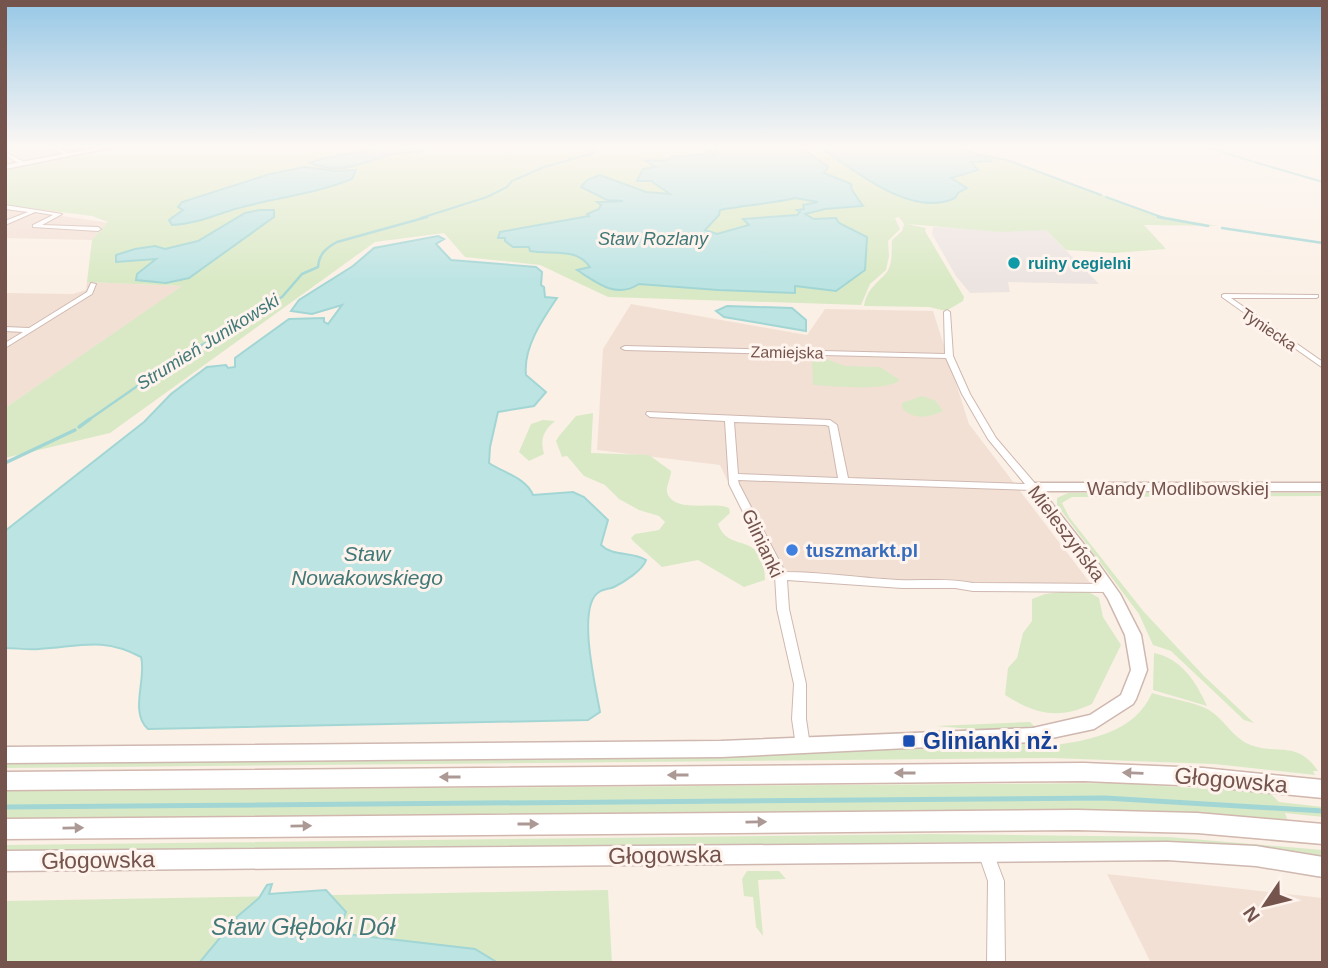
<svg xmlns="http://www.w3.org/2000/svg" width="1328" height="968" font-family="Arial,sans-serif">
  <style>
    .residential { fill: #f3e0d5 }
    .industrial { fill: #ece4e0 }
    .green { fill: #d9e9c5 }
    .water { fill: #bce4e3; stroke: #a2d6d5; stroke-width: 2; fill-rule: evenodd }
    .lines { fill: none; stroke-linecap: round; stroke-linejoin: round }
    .stream-far3 { stroke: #a2d6d5; stroke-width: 2 }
    .stream-far2 { stroke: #a2d6d5; stroke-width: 2.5 }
    .stream-far1 { stroke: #a2d6d5; stroke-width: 3.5 }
    .stream { stroke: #a2d6d5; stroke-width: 5 }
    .minor-casing { stroke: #cfb8b0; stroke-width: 2 }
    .tertiary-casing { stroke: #cfb8b0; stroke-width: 3 }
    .secondary-casing { stroke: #d1b7ad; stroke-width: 3 }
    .minor { fill: #fff; fill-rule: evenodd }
    .tertiary { fill: #fff; fill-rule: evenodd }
    .secondary { fill: #fff; fill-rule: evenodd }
    .oneway { fill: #ac9894 }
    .culture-dot { fill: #0f9aa8; stroke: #fef4ed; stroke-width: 2.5 }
    .shop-dot { fill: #3f7fe0; stroke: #fef4ed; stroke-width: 2.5 }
    .transit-dot { fill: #1a4fb4; stroke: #fef4ed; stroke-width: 2.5 }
    .labels { text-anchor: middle; stroke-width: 6; stroke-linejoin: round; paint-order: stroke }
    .far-culture-label { font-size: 16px; font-weight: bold; fill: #0d838f; stroke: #fef4ed; text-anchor: start }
    .far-street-label { font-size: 16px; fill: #74544c; stroke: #fef4ed }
    .far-water-label { font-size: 18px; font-style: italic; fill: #407878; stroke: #fef4ed }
    .street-label { font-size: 19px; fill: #74544c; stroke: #fef4ed }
    .shop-label { font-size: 19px; font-weight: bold; fill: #366cbe; stroke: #fef4ed; text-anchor: start }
    .water-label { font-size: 21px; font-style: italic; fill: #407878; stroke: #fef4ed }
    .near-transit-label { font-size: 23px; font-weight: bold; fill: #164399; stroke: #fef4ed; text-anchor: start }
    .near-street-label { font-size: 23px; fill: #74544c; stroke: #fef4ed }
    .near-water-label { font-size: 24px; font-style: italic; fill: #407878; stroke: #fef4ed }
  </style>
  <rect width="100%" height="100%" fill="#fbf0e6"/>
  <g class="residential">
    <path d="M5,146H112L5,167Z"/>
    <path d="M5,205L61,212L55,215L109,223L92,240L5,238Z"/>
    <path d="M87,282L183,286L5,408V293L73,294L86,290Z"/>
    <path d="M631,304L807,335L825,309L933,311L969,424L1097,592L771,572L720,465L597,450L603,349Z"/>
    <path d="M1107,874L1323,898V963H1151Z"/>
  </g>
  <path class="industrial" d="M933,227L1046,230L1099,284L1008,282L1010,292L970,293L956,276L932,234Z"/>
  <g class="green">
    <path d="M119,146H962L1014,161L1155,215L1218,226L1144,225L1166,249L1114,253L1066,250L1046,230L1002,232L907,224L926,228L925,231L964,297L963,301L946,311L929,307L864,306C867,285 885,279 889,268C893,259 891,250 892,240L902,231L904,224L899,217L895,218L900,229L888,241L889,256L886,270L870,284L861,305L608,297L540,265L465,257L444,233L375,242L110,433L5,458V408L182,286L87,282L92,240L108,222L92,216L5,205V168Z"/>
    <path d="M823,358L845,366L880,367L900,380C887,392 833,386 813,385L812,359Z"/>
    <path d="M922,396L936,401L943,411C929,418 913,420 902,408V403Z"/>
    <path d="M593,413L591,453L649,455L671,471C671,478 666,486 667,492C673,514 715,501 729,508L730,513L718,524C729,555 763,528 765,580L744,587L698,560L662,567L633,541L631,538L635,534L659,530L665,522L659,516L639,510L619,499L605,485L584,476L567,456L562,457L556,441L559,436L576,416Z"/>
    <path d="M543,420L555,421C543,431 540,439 544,454L529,461L519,452L531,424Z"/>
    <path d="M1068,493H1323V496L1072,497L1062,503L1069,517L1144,612L1204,676L1254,723L1244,720L1171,651L1153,645L1139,614L1057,505V498Z"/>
    <path d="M1069,591H1087L1099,598L1103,617L1121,645L1092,704C1058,720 1035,714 1005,695L1008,668L1017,658L1023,633L1032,621V599L1045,594Z"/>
    <path d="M1154,653C1181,658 1196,682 1207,706L1153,690Z"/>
    <path d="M1152,693C1167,698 1196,702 1209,710C1223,718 1231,735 1246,743C1275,757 1296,738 1318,771H1313L1315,775L1214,764L1052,758L5,768V762L692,757L1044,742L1047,746C1086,741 1134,734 1152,693Z"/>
    <path d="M1030,722L1035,727L983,730L936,726Z"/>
    <path d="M1118,783L1270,793L1279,802L1323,807V817L1285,813L1288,821L1161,811L1072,809L5,819V791Z"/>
    <path d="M930,834L1169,837L1323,850V856L1237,845L1067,841L5,852V845Z"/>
    <path d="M747,871H779L786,879L758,880L763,936L756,927L753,897L744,896L742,879Z"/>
    <path d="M608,890L612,963H5V901Z"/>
  </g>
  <g class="water">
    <path d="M380,146L416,148L422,151C409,153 398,152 385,156C359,164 342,175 310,163C332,153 357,156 380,146Z"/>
    <path d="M711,146H714L716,153V146H799L828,167L824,173L851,184L852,190L863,206L825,209L805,214L814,219L836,218L839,223L867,237L865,270L836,291L795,286V293L718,290L639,284C616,299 597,283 577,270L590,267C576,247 552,255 530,251L529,247H513L505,241V238H498L500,232L589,216L587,214L599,209L601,205L597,202L623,201L607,200L581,187L587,180L600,175L646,192L670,194L651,181H637L643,169L656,167L644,160L665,161L672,157L714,153L707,152ZM795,198L818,202L803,205L804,209L797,210L800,212L797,215L743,219L749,225L717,234L705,230L719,215L720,210C746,205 770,204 795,198Z"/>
    <path d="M818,146H957L992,161L971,162L978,170L951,178L967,188L958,193L955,198C911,219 853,169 818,146Z"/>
    <path d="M305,167L336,171L356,170L352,179C314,194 274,198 235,209C213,216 195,224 172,225L169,220L183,210L178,207L182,202L270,174Z"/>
    <path d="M260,210H274V217L189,278L166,283L136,280L137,274L156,259L116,262V255L135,249L155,246L165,249L198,241L245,213Z"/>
    <path d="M438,236L444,239L436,244L451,260L536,267L542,272L541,285L544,287L545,297L557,298C542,320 523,348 526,375L546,392L534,406L498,412L490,447L489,463C504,473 526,478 533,495L573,492L584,497L608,520L601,545C613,557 632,551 646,560C643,570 624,582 614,587C610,589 603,589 599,592C576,606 596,688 600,712L588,720L148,729C129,712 147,678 141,657C102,636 78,647 39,649C27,650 16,648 5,648V531L144,422L171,394L207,367L226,365L228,368L235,367V358L289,319L324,318V322L328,324L342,305L312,314L291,311L299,300L353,266L374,248Z"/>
    <path d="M727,306L792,308L806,320V331L724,317L716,311Z"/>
    <path d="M272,884L269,894L326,890L346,912L341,924L346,934L475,949L498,963H199L238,916L259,898L267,885Z"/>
  </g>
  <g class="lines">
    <g class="stream-far3">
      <path d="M1202,146L1205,147"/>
      <path d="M417,148L421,147"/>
      <path d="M1210,148L1251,161"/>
      <path d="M980,155L1007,160L1101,195"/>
      <path d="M1254,162L1323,182"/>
      <path d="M1106,197L1164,218"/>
      <path d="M421,218L487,197L507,187L512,181L544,167L594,153L588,146"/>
    </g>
    <g class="stream-far2">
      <path d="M1158,217L1208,226"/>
      <path d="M1222,228L1323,243"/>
      <path d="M87,421L185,353L206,343L225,328L254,316L266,305L282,297L302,274L318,267C319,254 326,248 337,242L427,217"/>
    </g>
    <g class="stream-far1">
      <path d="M79,427L90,419"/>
      <path d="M5,463L75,430"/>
    </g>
    <path class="stream" d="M5,807L1105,798L1323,811"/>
    <defs>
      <g id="minor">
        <path d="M48,146H54L71,155L67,156Z"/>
        <path d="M5,152L26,163V164L22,165L5,155Z"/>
        <path d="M5,205L62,214L42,225L98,227L101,229L98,231L33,227V225L53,215L35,212L5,225V221L28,212L5,209Z"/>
        <path d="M91,283L96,284L92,294L5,348V343L23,332L5,331V327L29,328L87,292Z"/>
        <path d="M1224,294L1318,295V297L1316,298H1231L1323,362V368L1222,297V295Z"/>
        <path d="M947,310L950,312L953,356L970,394L996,438L1038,487L1033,490L738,480L739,484L785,572C822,572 860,578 898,580C923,581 948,578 973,583L1109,584L1113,585L1115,588L1113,591L1109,592L973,591L955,588H902L787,580L789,609L806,684V719L810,746L808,750L803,752L798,750L796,746L792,719L794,684L777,609L775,576L729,484L725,421L650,417L646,414L647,412L830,420L837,425L848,478L1025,484L988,439L962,394L946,358L625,350L621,348L625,346L945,354L944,312ZM734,422L825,425L829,426L838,478L738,474Z"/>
        <path d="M986,845L991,847L1004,881L1005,963H987L988,881L978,852L981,847Z"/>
      </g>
      <g id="tertiary">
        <path d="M106,146H119L5,169V165Z"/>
        <path d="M1033,483H1323V491H1042L1093,556L1120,594L1141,635L1147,670L1136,699L1133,704L1094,729L1033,742L721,757L5,763V747L721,741L1033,728L1090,715L1121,695L1131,670L1125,635L1108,599L1084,562L1027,487Z"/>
        <path d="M1167,842L1256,846L1323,857V877L1256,866L1167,860L5,871V851Z"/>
      </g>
      <g id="secondary">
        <path d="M1084,763L1203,768L1323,780V798L1203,786L1084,781L5,790V772Z"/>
        <path d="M1077,810L1197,813L1323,824V844L1197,833L1077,830L5,839V819Z"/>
      </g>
    </defs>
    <use href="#minor" class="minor-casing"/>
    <use href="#tertiary" class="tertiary-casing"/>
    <use href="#secondary" class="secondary-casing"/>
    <use href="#minor" class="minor"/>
    <use href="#tertiary" class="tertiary"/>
    <use href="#secondary" class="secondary"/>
  </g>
  <defs><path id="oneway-solid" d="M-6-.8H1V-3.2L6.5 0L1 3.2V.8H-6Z" transform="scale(1.75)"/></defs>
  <g class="oneway">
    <use href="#oneway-solid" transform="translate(905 773) rotate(180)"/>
    <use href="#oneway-solid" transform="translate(1133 773) rotate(-178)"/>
    <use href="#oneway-solid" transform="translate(678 775) rotate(180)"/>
    <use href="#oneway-solid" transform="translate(450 777) rotate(180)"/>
    <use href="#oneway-solid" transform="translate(756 822) rotate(-1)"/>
    <use href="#oneway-solid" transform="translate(528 824)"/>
    <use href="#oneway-solid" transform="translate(301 826) rotate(-1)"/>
    <use href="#oneway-solid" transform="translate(73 828) rotate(-1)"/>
  </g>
  <linearGradient id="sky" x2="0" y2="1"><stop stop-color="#96c7e6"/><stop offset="0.52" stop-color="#fdf8f4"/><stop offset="1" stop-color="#fdf8f4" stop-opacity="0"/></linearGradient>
  <rect width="1328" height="282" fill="url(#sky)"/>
  <circle class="culture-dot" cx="1014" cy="263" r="7"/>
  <circle class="shop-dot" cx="792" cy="550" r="7"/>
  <rect class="transit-dot" x="902" y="734" width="14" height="14" rx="3.5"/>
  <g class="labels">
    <g class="far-culture-label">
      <text x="1028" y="269">ruiny cegielni</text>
    </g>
    <g class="far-street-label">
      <text transform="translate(1269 329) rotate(34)" y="6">Tyniecka</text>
      <text transform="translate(787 352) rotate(1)" y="6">Zamiejska</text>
    </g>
    <g class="far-water-label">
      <text x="653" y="245">Staw Rozlany</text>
      <text transform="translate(208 342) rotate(-32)" y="6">Strumień Junikowski</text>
    </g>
    <g class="street-label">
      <text x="1178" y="495">Wandy Modlibowskiej</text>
      <text transform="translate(1067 533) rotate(53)" y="7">Mieleszyńska</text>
      <text transform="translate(763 543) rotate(65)" y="7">Glinianki</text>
    </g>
    <g class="shop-label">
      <text x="806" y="557">tuszmarkt.pl</text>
    </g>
    <g class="water-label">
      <text x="367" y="561">Staw<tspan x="367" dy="24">Nowakowskiego</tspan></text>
    </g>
    <g class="near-transit-label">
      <text x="923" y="749">Glinianki nż.</text>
    </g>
    <g class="near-street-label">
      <text transform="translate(1231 780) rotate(5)" y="8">Głogowska</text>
      <text transform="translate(665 855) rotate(-1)" y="8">Głogowska</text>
      <text transform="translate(98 860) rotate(-1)" y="8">Głogowska</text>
    </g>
    <g class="near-water-label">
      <text x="303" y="935">Staw Głęboki Dół</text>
    </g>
  </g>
  <rect width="1328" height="968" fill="none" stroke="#74544c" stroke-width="14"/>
  <g transform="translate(1265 905) rotate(235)" stroke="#fef4ed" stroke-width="5" paint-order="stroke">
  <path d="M0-5L12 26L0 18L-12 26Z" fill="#74544c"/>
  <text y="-10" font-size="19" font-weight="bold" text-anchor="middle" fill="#74544c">N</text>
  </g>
</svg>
